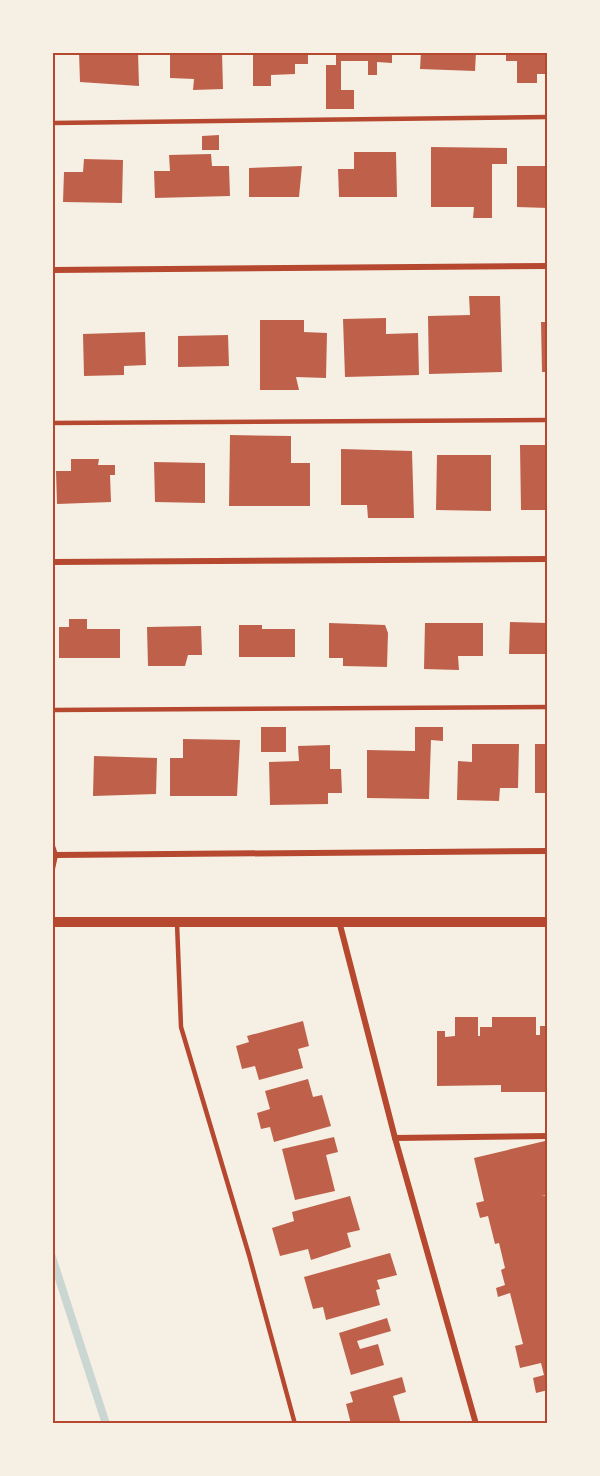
<svg xmlns="http://www.w3.org/2000/svg" width="600" height="1476" font-family="Roboto,sans-serif">
  <style>
    .lines { fill: none; stroke-linecap: round; stroke-linejoin: round }
    .stream { stroke: #c9d6d2; stroke-width: 8 }
    .building { fill: #bf614a }
    .service { stroke: #b5482f; stroke-width: 4.5 }
    .minor { stroke: #b5482f; stroke-width: 6 }
    .tertiary { stroke: #b5482f; stroke-width: 10 }
    .neatline { fill: none; stroke: #b5482f; stroke-width: 2 }
  </style>
  <rect width="100%" height="100%" fill="#f6efe4"/>
  <g class="lines">
    <path class="stream" d="M52,1257L106,1424"/>
  </g>
  <g class="building">
    <path d="M79,52H138L139,86L80,82Z"/>
    <path d="M170,52H222L223,89L193,90L194,79L170,78Z"/>
    <path d="M253,52H308V64H295V74L271,75V86H253Z"/>
    <path d="M336,52H392V63L377,62V75H368V61H341V90H354V109H326V65H336Z"/>
    <path d="M421,52H476L475,71L420,69Z"/>
    <path d="M506,52H548V74H537V83H517V61H506Z"/>
    <path d="M219,135V150H202V136Z"/>
    <path d="M431,147L507,148V164H492V218H473L474,207H431Z"/>
    <path d="M354,152H396L397,197H339L338,169H354Z"/>
    <path d="M211,154L212,166H229L230,196L155,198L154,171H170L169,155Z"/>
    <path d="M84,159L123,160L122,203L63,202L64,172H83Z"/>
    <path d="M302,166L299,197H249V168Z"/>
    <path d="M517,166H548V208L517,207Z"/>
    <path d="M469,296H500L502,372L429,374L428,316L470,315Z"/>
    <path d="M386,318V334L418,333L419,375L345,377L343,319Z"/>
    <path d="M260,320H304V332L327,333L326,378L296,377L299,390H260Z"/>
    <path d="M541,322H548V372H542Z"/>
    <path d="M145,332L146,365L124,366V375L84,376L83,334Z"/>
    <path d="M228,335L229,366L178,367V336Z"/>
    <path d="M230,435L291,436V463H310V506H229Z"/>
    <path d="M520,445H548V510H521Z"/>
    <path d="M341,449L412,451L414,518H368L367,505H341Z"/>
    <path d="M437,455H491V511L436,510Z"/>
    <path d="M71,459H99L98,465H115V475H110L111,502L57,504L56,471H71Z"/>
    <path d="M154,462L205,463V503L155,502Z"/>
    <path d="M69,619H87V629H120V658H59V627H69Z"/>
    <path d="M510,622L548,623V654H509Z"/>
    <path d="M329,623L385,625L388,633L387,667L343,666V658H329Z"/>
    <path d="M425,623H483V656H458L459,670L424,669Z"/>
    <path d="M239,625H262V629H295V657H239Z"/>
    <path d="M201,626L202,655H188L185,666H148L147,627Z"/>
    <rect x="261" y="727" width="25" height="25"/>
    <path d="M415,727H443V741L431,740L429,799L367,798V750L415,751Z"/>
    <path d="M183,739L240,740L237,796H170V758H183Z"/>
    <path d="M472,744H519L518,788H500L499,801L457,800L458,761L472,762Z"/>
    <rect x="535" y="744" width="13" height="49"/>
    <path d="M330,745V769H341L342,793H328V804L270,805L269,762L299,761L298,746Z"/>
    <path d="M94,756L157,758L156,794L93,796Z"/>
    <path d="M455,1017H478V1036H480V1027H492V1017H536V1035H540V1026H548V1092H501V1085L437,1086V1031H445V1037L455,1036Z"/>
    <path d="M303,1021L309,1046L298,1049L303,1068L259,1080L255,1066L242,1069L236,1046L249,1042L247,1036Z"/>
    <path d="M308,1079L313,1097L322,1095L331,1126L274,1142L270,1127L261,1129L257,1113L270,1109L265,1091Z"/>
    <path d="M334,1137L338,1152L326,1155L335,1191L295,1200L282,1149Z"/>
    <path d="M545,1141L548,1152V1194L541,1196L548,1195V1390L536,1393L533,1378L544,1375L541,1363L520,1368L515,1346L523,1344L510,1293L498,1297L496,1288L505,1285L501,1270L505,1268L499,1243L495,1244L488,1216L480,1218L476,1203L484,1201L474,1158Z"/>
    <path d="M350,1196L360,1230L347,1233L351,1247L311,1260L308,1249L280,1256L272,1228L294,1221L292,1212Z"/>
    <path d="M390,1253L397,1275L377,1280L380,1289L376,1290L380,1305L326,1320L323,1307L313,1309L304,1277Z"/>
    <path d="M387,1318L391,1331L357,1341L360,1349L378,1344L384,1365L351,1375L339,1333Z"/>
    <path d="M402,1377L406,1392L393,1396L401,1424H351L346,1404L353,1402L350,1392Z"/>
  </g>
  <g class="lines">
    <g class="service">
      <path d="M52,123L548,117"/>
      <path d="M52,423L548,420"/>
      <path d="M52,710L548,707"/>
      <path d="M177,923L181,1027L249,1255L295,1424"/>
    </g>
    <g class="minor">
      <path d="M52,270L548,266"/>
      <path d="M52,562L548,559"/>
      <path d="M52,846L55,855L52,869"/>
      <path d="M55,855L548,851"/>
      <path d="M339,921L395,1138L476,1424"/>
      <path d="M395,1138L548,1136"/>
    </g>
    <path class="tertiary" d="M52,922H548"/>
  </g>
  <rect width="600" height="1476" fill="none" stroke="#f6efe4" stroke-width="108"/>
  <rect x="54" y="54" width="492" height="1368" class="neatline"/>
</svg>
